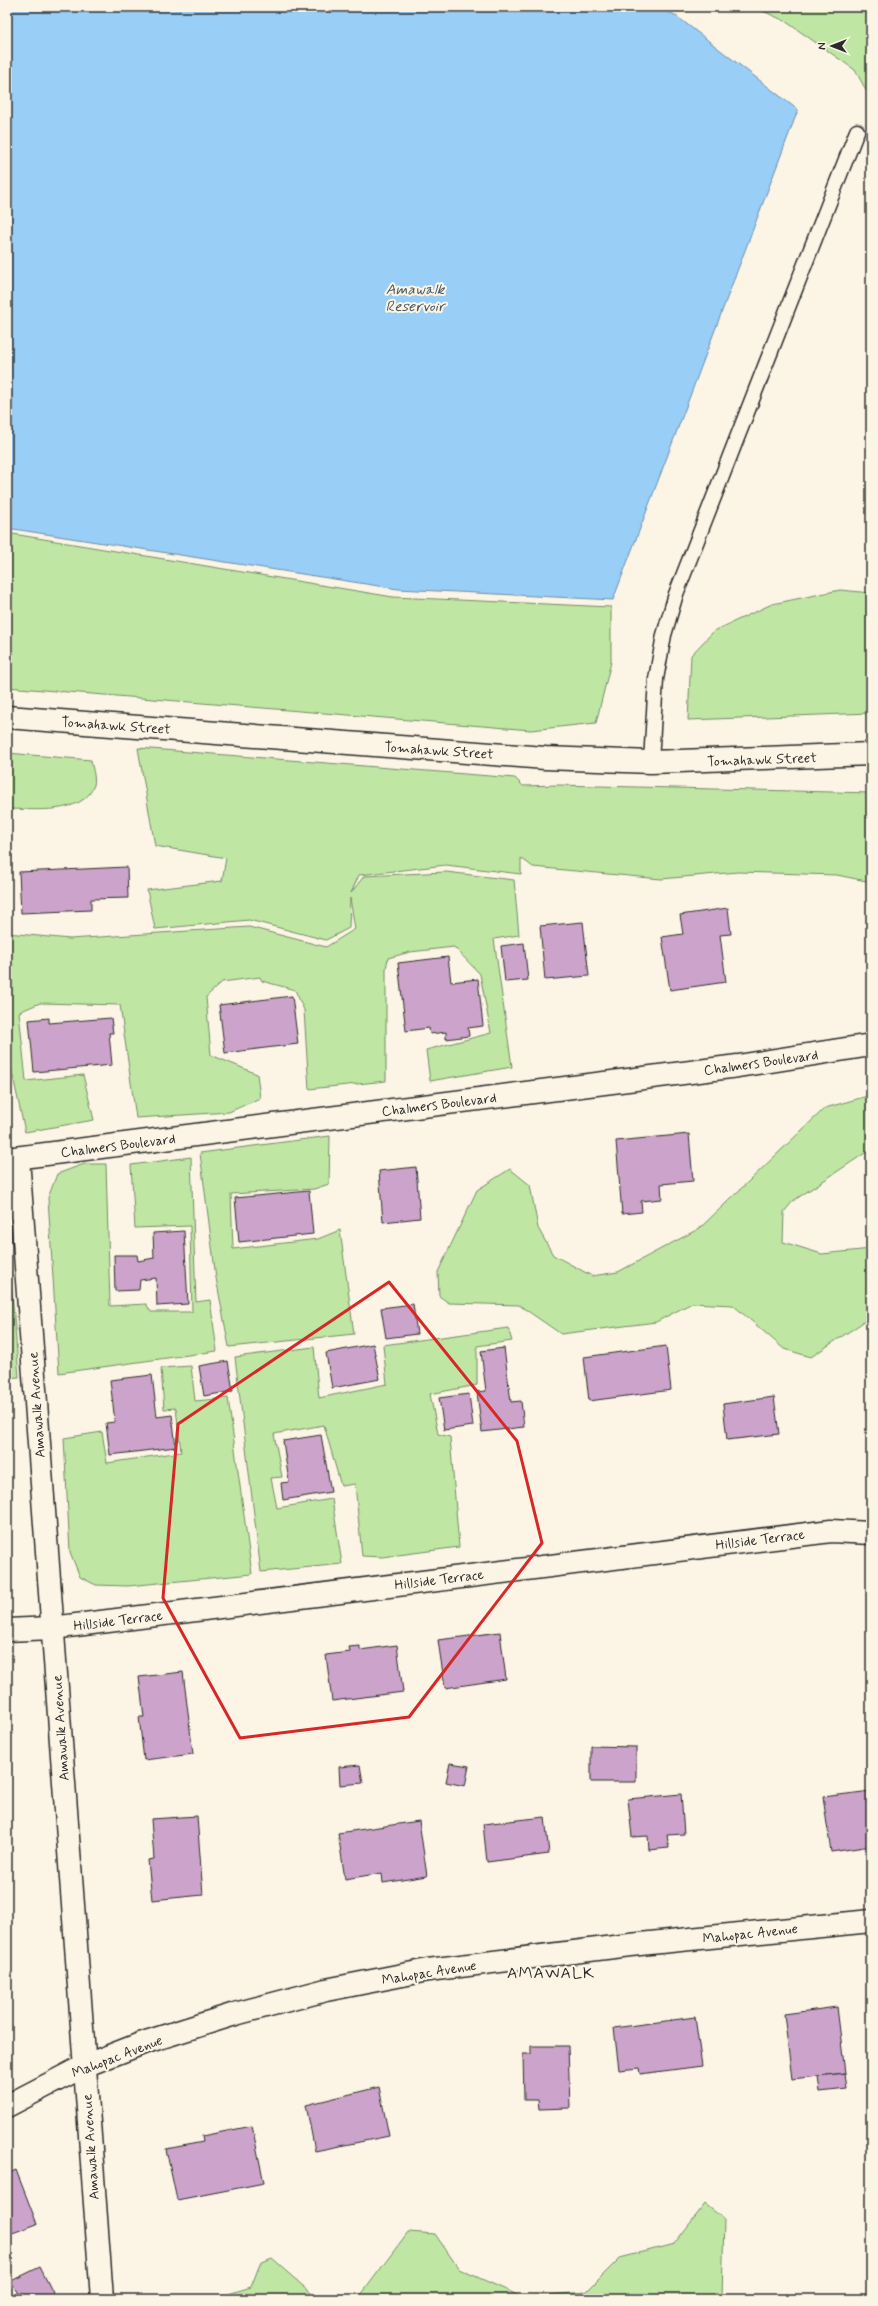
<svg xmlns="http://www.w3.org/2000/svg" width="878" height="2306" font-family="Mynerve,sans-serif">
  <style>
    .green { fill: #bfe7a3; stroke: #758967 }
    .water { fill: #99cef7; stroke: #6d8da5 }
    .building { fill: #cca4cb; stroke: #2b2b2b }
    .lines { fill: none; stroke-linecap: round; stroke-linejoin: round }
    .service-casing { stroke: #2b2b2b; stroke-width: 17 }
    .minor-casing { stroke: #2b2b2b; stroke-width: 25 }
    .tertiary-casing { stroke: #2b2b2b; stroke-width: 25 }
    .primary-casing { stroke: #2b2b2b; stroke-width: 25 }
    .service { stroke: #fcf5e5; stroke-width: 14 }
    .minor { stroke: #fcf5e5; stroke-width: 22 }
    .tertiary { stroke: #fcf5e5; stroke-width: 22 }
    .primary { stroke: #fcf5e5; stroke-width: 22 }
    .marked { fill: none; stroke: #d62828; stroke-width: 3; stroke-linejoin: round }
    .labels { text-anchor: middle; stroke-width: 4; stroke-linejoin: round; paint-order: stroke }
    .street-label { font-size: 14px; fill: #2b2b2b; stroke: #fcf5e5 }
    .water-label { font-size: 15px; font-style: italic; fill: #46545e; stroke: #fcf5e5 }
    .quarter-label { font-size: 16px; letter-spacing: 1px; fill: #2b2b2b; stroke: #fcf5e5 }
  </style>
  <rect width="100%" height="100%" fill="#fcf5e5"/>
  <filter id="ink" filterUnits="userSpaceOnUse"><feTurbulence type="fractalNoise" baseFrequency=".025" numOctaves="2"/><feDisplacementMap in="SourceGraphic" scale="8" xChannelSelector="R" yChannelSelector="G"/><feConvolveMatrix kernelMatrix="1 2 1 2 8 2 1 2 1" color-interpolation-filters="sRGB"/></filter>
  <g filter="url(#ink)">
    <g class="green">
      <path d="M754,7H871V99L855,70L785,21Z"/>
      <path d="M7,533L393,597L611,607V662L596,723L531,730L7,687Z"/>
      <path d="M840,590L871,593V713L688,720L691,655L714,631L772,604Z"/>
      <path d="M138,748L515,778L523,786L558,785L871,793V882L837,875L738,872L661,879L533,867L521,858V874L446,865L359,875L351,893L364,876L446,872L514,880L519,935L494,939L512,1067L430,1081L426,1050L491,1033L480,974L454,947L410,952L388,958L386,969V1081L309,1089L304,1010L295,990L262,981L260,977L222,982L206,997L211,1055L257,1074L260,1098L229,1112L136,1118L120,1005L40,1003L19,1012L26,1081L83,1075L94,1120L25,1132L7,1049V933L70,939L249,927L326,947L355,929L350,898L349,928L326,940L249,920L155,929L147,890L222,881L226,858L155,846Z"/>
      <path d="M7,753L91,760C92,767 96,778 94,785C84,816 32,809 7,809Z"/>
      <path d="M871,1095V1149L793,1201L784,1212L783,1242L822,1254L871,1249V1317L811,1357L784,1349L733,1305L692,1303L656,1322L561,1334L519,1305L449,1303L439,1296L438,1272L477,1190L510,1169L530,1185L538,1228L553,1255L592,1276L618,1272L700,1228L825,1108Z"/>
      <path d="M330,1136L329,1184L314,1189L231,1194L233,1249L318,1239L340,1230L354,1334L229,1347L216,1278L200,1153Z"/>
      <path d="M191,1157L196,1302L210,1300L217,1351L59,1373L48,1198L57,1174L84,1164H106L110,1306L146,1304L151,1312H192L190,1226L135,1228L131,1165Z"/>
      <path d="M7,1232L19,1377L7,1378Z"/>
      <path d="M508,1328L512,1341L477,1346V1385L430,1394L438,1434L450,1437L459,1547L383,1557L362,1556L355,1484L341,1486L324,1425L274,1434L282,1477L271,1478L277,1508L332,1499L342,1564L261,1572L235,1357L314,1347L319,1398L387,1384L383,1345Z"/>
      <path d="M191,1366L195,1401L228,1398L252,1574L128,1586L96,1585L80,1577L70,1552L64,1438L102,1432L107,1463L181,1452L176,1408L164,1409L161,1368Z"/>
      <path d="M705,2204L724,2219L722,2299H358L408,2232L435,2234L459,2269L522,2297L586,2292L620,2258L674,2244Z"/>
      <path d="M272,2259L318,2299H212L251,2287L260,2264Z"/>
    </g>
    <path class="water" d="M7,7H656L675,15L798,110L613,600L398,589L7,528Z"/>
    <g class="building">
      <path d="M127,867L128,898L91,899V910L21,913L19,872Z"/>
      <path d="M728,908L731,934L720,935L726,982L670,990L662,937L683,934L680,915Z"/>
      <path d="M583,922L589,976L545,980L540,926Z"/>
      <path d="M524,943L528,980L505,982L501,946Z"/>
      <path d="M448,957L451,982L478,979L483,1026L468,1028L469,1036L446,1039V1032L430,1034L429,1028L406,1031L398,963Z"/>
      <path d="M292,996L298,1044L225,1053L219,1005Z"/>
      <path d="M49,1018V1023L111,1018L113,1033H109L112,1065L34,1072L29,1020Z"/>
      <path d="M689,1134L693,1181L661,1184L662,1199L641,1201L642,1212L622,1214L616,1141Z"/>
      <path d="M416,1167L420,1218L383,1222L379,1171Z"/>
      <path d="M309,1191L313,1234L239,1242L235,1198Z"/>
      <path d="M184,1231L188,1304L157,1306L156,1278L140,1280L139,1290L115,1291L114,1255H137L138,1261L154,1258L153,1233Z"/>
      <path d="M413,1304L417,1334L386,1338L381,1308Z"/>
      <path d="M373,1344L380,1379L332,1388L326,1353Z"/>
      <path d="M666,1346L671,1390L589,1401L584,1357Z"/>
      <path d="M504,1348L511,1402L521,1401L524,1427L482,1432L477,1392L486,1391L481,1351Z"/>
      <path d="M228,1361L233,1391L204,1396L199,1366Z"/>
      <path d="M152,1375L157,1417L172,1415L176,1447L110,1455L106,1423L115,1422L110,1380Z"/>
      <path d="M469,1394L473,1426L444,1430L439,1398Z"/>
      <path d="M774,1397L779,1434L727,1440L723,1404Z"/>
      <path d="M321,1435L331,1492L283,1500L281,1483L289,1482L283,1441Z"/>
      <path d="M500,1632L506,1679L445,1688L438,1640Z"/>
      <path d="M397,1645L403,1692L332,1701L326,1655L350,1652L349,1647L360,1646V1650Z"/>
      <path d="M183,1672L193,1754L144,1760L139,1717H144L139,1677Z"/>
      <path d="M591,1746L636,1747V1782H591Z"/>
      <path d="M450,1763L469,1766L465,1786L446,1782Z"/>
      <path d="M360,1765L363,1783L340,1785L339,1767Z"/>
      <path d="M871,1791V1846L831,1852L823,1797Z"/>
      <path d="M681,1794L684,1834L667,1835L669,1848L649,1850L648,1836L632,1837L628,1799Z"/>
      <path d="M197,1816L203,1895L152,1900L148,1860L154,1859L151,1819Z"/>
      <path d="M545,1817L549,1854L487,1862L483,1824Z"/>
      <path d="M419,1821L427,1876L383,1883L382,1873L345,1879L338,1833Z"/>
      <path d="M837,2007L845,2073L792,2079L784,2014Z"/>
      <path d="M695,2017L702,2066L640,2074L639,2068L619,2070L614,2028Z"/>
      <path d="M531,2046H568L570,2108L539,2109L538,2100H524L523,2054H531Z"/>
      <path d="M845,2073L847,2089L820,2092L818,2076Z"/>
      <path d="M379,2087L389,2136L315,2151L306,2105Z"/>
      <path d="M252,2126L264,2183L177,2200L166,2149L203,2142L202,2136Z"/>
      <path d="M16,2170L37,2224L7,2235V2174Z"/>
      <path d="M40,2267L56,2299H26L23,2292L18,2294L11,2281Z"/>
    </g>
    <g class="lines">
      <defs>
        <path id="service" d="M651,762L656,679L664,635L676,594L857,131"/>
        <g id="minor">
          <path d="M18,1158L102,2299"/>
          <path d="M7,1159L738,1066L871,1045"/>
          <path d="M7,1630L52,1628L831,1531L871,1533"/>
        </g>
        <path id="tertiary" d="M7,2106L84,2066L143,2043L235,2014L326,1990L428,1970L630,1945L871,1921"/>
        <path id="primary" d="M7,717L545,758L651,762L871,754"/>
      </defs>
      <use href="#service" class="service-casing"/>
      <use href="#minor" class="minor-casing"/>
      <use href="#tertiary" class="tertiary-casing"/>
      <use href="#primary" class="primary-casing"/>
      <use href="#service" class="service"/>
      <use href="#minor" class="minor"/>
      <use href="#tertiary" class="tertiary"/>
      <use href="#primary" class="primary"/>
    </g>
  </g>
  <path class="marked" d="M389,1282L517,1441L542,1543L409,1717L240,1738L163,1598L178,1424Z"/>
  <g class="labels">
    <g class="street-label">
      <text transform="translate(116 725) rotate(4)" y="5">Tomahawk Street</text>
      <text transform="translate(439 750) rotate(4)" y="5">Tomahawk Street</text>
      <text transform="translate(762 759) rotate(-2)" y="5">Tomahawk Street</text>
      <text transform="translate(761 1062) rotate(-8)" y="5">Chalmers Boulevard</text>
      <text transform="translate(439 1104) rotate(-7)" y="5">Chalmers Boulevard</text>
      <text transform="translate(118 1145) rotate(-7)" y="5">Chalmers Boulevard</text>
      <text transform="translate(36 1405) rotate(-94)" y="5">Amawalk Avenue</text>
      <text transform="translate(760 1539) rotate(-7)" y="5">Hillside Terrace</text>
      <text transform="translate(439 1579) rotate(-7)" y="5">Hillside Terrace</text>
      <text transform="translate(118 1620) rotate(-7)" y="5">Hillside Terrace</text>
      <text transform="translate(60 1728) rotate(-94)" y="5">Amawalk Avenue</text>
      <text transform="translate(750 1933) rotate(-6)" y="5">Mahopac Avenue</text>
      <text transform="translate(429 1972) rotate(-9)" y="5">Mahopac Avenue</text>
      <text transform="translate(117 2056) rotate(-21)" y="5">Mahopac Avenue</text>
      <text transform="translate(90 2147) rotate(-94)" y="5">Amawalk Avenue</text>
    </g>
    <g class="water-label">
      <text x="415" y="294">Amawalk<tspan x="415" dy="17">Reservoir</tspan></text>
    </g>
    <g class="quarter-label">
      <text x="551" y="1978">AMAWALK</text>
    </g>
  </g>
  <rect width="878" height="2306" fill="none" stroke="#fcf5e5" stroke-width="24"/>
  <rect x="12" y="12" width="854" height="2282" fill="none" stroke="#2b2b2b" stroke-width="1.5" filter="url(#ink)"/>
  <g transform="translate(832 46) rotate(270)" stroke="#fcf5e5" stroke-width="3" paint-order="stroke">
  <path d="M0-3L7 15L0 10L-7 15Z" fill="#2b2b2b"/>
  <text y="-6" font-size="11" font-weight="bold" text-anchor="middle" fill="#2b2b2b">N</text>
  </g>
</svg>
